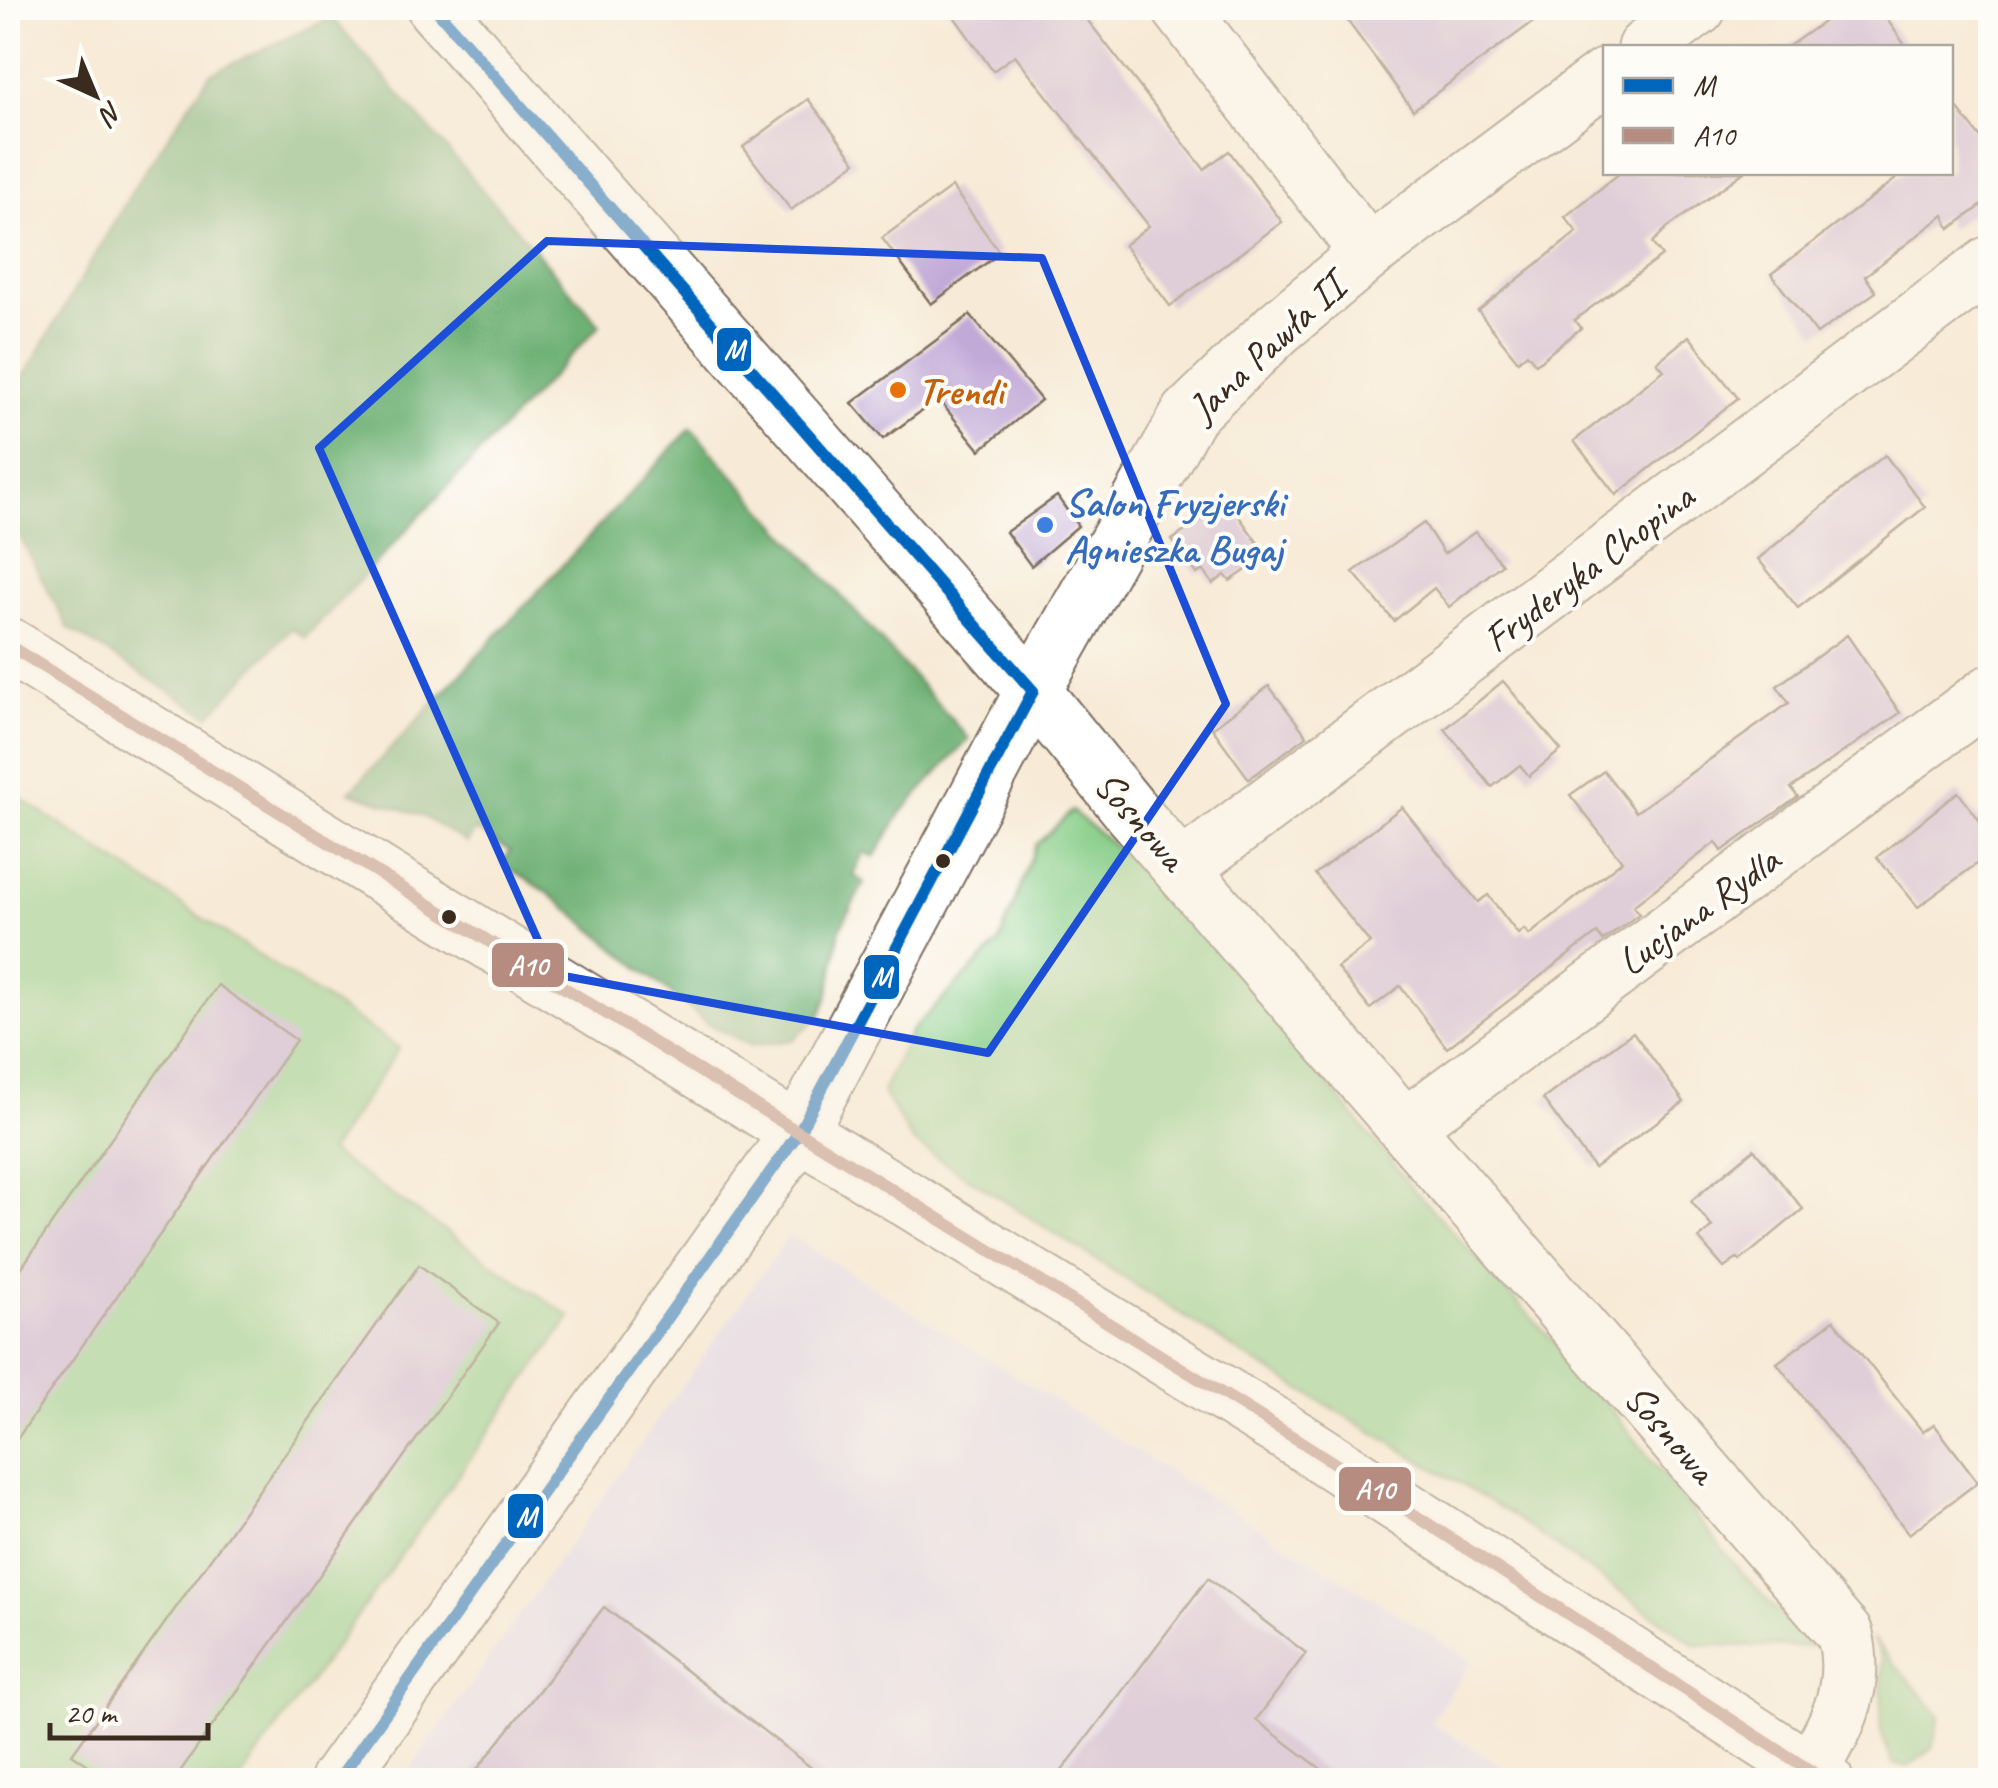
<svg xmlns="http://www.w3.org/2000/svg" width="1998" height="1788" font-family="Caveat,sans-serif">
  <style>
    .built { fill: #dbd6f7 }
    .green { fill: #88ce89; stroke: #627c54; stroke-width: 2.5 }
    .forest { fill: #6eb175; stroke: #546e4a; stroke-width: 2.5 }
    .building { fill: #c1a9d8 }
    .lines { fill: none; stroke-linecap: round; stroke-linejoin: round }
    .minor-casing { stroke: #7d6e5f; stroke-width: 59 }
    .minor { stroke: #fff; stroke-width: 55 }
    .bus-1-casing { stroke: #fdfcf7; stroke-width: 20 }
    .bus-2-casing { stroke: #fdfcf7; stroke-width: 20 }
    .bus-1 { stroke: #0065bd; stroke-width: 12 }
    .bus-2 { stroke: #b78c80; stroke-width: 12 }
    .marked { fill: none; stroke: #1d4ed8; stroke-width: 8; stroke-linejoin: round }
    .food-dot { fill: #e8710a; stroke: #fdfcf7; stroke-width: 4 }
    .shop-dot { fill: #3f7fe0; stroke: #fdfcf7; stroke-width: 4 }
    .bus-dot { fill: #3b2a1e; stroke: #fdfcf7; stroke-width: 4 }
    .labels { text-anchor: middle; stroke-width: 8; stroke-linejoin: round; paint-order: stroke }
    .street-label { font-size: 40px; fill: #3b2a1e; stroke: #fdfcf7 }
    .food-label { font-size: 40px; font-weight: bold; fill: #c56008; stroke: #fdfcf7; text-anchor: start }
    .shop-label { font-size: 40px; font-weight: bold; fill: #366cbe; stroke: #fdfcf7; text-anchor: start }
    .line-badge { stroke: #fdfcf7; stroke-width: 4 }
    .badge-label { font-size: 28px; text-anchor: middle; font-weight: bold; fill: #fff }
  </style>
  <rect width="100%" height="100%" fill="#fdfcf7"/>
  <filter id="ink" filterUnits="userSpaceOnUse"><feTurbulence type="fractalNoise" baseFrequency=".01" numOctaves="2"/><feDisplacementMap in="SourceGraphic" scale="20" xChannelSelector="R" yChannelSelector="G"/><feConvolveMatrix kernelMatrix="1 2 1 2 8 2 1 2 1" color-interpolation-filters="sRGB"/></filter>
  <filter id="wash" filterUnits="userSpaceOnUse"><feTurbulence type="fractalNoise" baseFrequency=".0048" numOctaves="4" result="noise"/><feDisplacementMap in="SourceGraphic" scale="40" xChannelSelector="R" yChannelSelector="G"/><feGaussianBlur stdDeviation="2.25" result="paint"/><feColorMatrix in="noise" values="0 0 0 0 0 0 0 0 0 0 0 0 0 0 0 0 0 1.4 0 .05"/><feComposite in="paint" operator="in"/></filter>
  <g filter="url(#wash)">
    <rect width="100%" height="100%" fill="#f7ebd7"/>
    <path class="built" d="M789,1235L1472,1660L1431,1722L1523,1780H402Z"/>
    <g class="green">
      <path d="M8,790L399,1048L329,1152L571,1317L240,1780H8Z"/>
      <path d="M1072,811L1177,898L1413,1189L1580,1370L1735,1565L1810,1647L1696,1645L1507,1512L1250,1359L913,1142L882,1091L911,1031L999,943L1036,845Z"/>
      <path d="M1872,1638L1940,1716L1932,1748L1908,1767L1893,1764L1881,1732L1882,1659Z"/>
    </g>
    <g class="forest">
      <path d="M332,17L600,325L305,638L292,628L209,716L68,628L8,515V404L138,181L210,74Z"/>
      <path d="M691,428L969,739L901,813L875,857L864,852L853,875L864,883L840,929L829,994L820,1016L793,1040L751,1046L708,1024L547,892L502,864L510,851L475,830L467,843L422,816L350,792Z"/>
    </g>
    <g id="blocks">
      <g class="building">
        <path d="M948,8H1078L1204,169L1229,151L1282,222L1170,306L1124,245L1149,226L1015,55L993,71Z"/>
        <path d="M1338,8H1552L1413,110Z"/>
        <path d="M1843,8H1879L1907,48H1786Z"/>
        <path d="M808,99L856,162L791,210L743,147Z"/>
        <path d="M1950,99L1990,150V199L1950,229L1944,215L1865,276L1876,292L1817,334L1771,274L1905,172H1950Z"/>
        <path d="M1621,172H1744L1667,228L1652,243L1662,256L1574,320L1581,328L1536,364L1527,353L1518,361L1478,311L1577,232L1565,217Z"/>
        <path d="M952,187L1000,253L931,304L882,238Z"/>
        <path d="M970,315L1041,400L980,450L938,399L883,439L852,403Z"/>
        <path d="M1689,336L1738,398L1616,495L1574,441L1664,370L1657,362Z"/>
        <path d="M1885,455L1925,507L1798,608L1758,559Z"/>
        <path d="M1057,496L1078,526L1031,566L1006,532Z"/>
        <path d="M1228,501L1267,556L1230,581L1225,575L1213,584L1203,570L1197,574L1172,540Z"/>
        <path d="M1424,523L1444,554L1475,532L1502,564L1449,607L1434,588L1394,621L1353,572Z"/>
        <path d="M1847,635L1900,713L1791,788L1798,797L1722,851L1716,842L1633,906L1639,914L1603,941L1597,933L1447,1048L1400,986L1370,1009L1337,968L1370,943L1315,874L1402,807L1478,902L1488,895L1518,934L1524,929L1529,935L1622,861L1570,795L1604,771L1636,812L1789,703L1777,686Z"/>
        <path d="M1503,681L1561,750L1529,776L1520,765L1492,787L1445,729Z"/>
        <path d="M1269,686L1307,736L1249,779L1212,728Z"/>
        <path d="M1958,792L1990,834V854L1918,907L1877,857Z"/>
        <path d="M218,985L296,1040L8,1452V1287Z"/>
        <path d="M1633,1032L1684,1102L1594,1168L1543,1099Z"/>
        <path d="M1754,1149L1803,1209L1740,1261L1738,1258L1724,1268L1699,1239L1712,1227L1691,1201Z"/>
        <path d="M419,1265L499,1323L174,1780H110L72,1754Z"/>
        <path d="M1834,1320L1923,1432L1934,1424L1978,1482L1909,1534L1777,1363Z"/>
        <path d="M1208,1578L1306,1653L1256,1720L1336,1780H1055Z"/>
        <path d="M604,1607L827,1780H469Z"/>
      </g>
    </g>
  </g>
  <g filter="url(#ink)">
    <use href="#blocks" fill-opacity="0" stroke="#7d6e5f" stroke-width="2.5"/>
    <g class="lines">
      <defs>
        <g id="minor">
          <path d="M435,8L1033,691L1130,810L1845,1634C1859,1691 1834,1733 1804,1780"/>
          <path d="M1180,8L1368,253"/>
          <path d="M1645,48L1698,8"/>
          <path d="M8,645L1303,1443L1825,1780"/>
          <path d="M1183,868L1990,264"/>
          <path d="M1406,1126L1990,693"/>
          <path d="M338,1780L799,1132L1033,691L1189,414L1278,328L1368,253L1606,76"/>
        </g>
      </defs>
      <use href="#minor" class="minor-casing"/>
      <use href="#minor" class="minor"/>
      <defs>
        <g id="bus-1">
          <path d="M435,8L1033,691"/>
          <path d="M338,1780L799,1132L1033,691"/>
        </g>
        <path id="bus-2" d="M8,645L1303,1443L1825,1780"/>
      </defs>
      <use href="#bus-1" class="bus-1-casing"/>
      <use href="#bus-2" class="bus-2-casing"/>
      <use href="#bus-1" class="bus-1"/>
      <use href="#bus-2" class="bus-2"/>
    </g>
  </g>
  <path d="M0 0H1998V1788H0ZM547,241L1042,258L1226,704L988,1053L553,974L319,448Z" fill="#f7ebd7" fill-opacity=".55" fill-rule="evenodd"/>
  <path class="marked" d="M547,241L1042,258L1226,704L988,1053L553,974L319,448Z"/>
  <circle class="food-dot" cx="898" cy="390" r="10"/>
  <circle class="shop-dot" cx="1045" cy="525" r="10"/>
  <g class="bus-dot">
    <circle cx="943" cy="861" r="9"/>
    <circle cx="449" cy="917" r="9"/>
  </g>
  <g class="labels">
    <g class="street-label">
      <text transform="translate(1266 347) rotate(-43)" y="14">Jana Pawła II</text>
      <text transform="translate(1588 567) rotate(-37)" y="14">Fryderyka Chopina</text>
      <text transform="translate(1141 820) rotate(49)" y="14">Sosnowa</text>
      <text transform="translate(1698 910) rotate(-36)" y="14">Lucjana Rydla</text>
      <text transform="translate(1671 1433) rotate(49)" y="14">Sosnowa</text>
    </g>
    <g class="food-label">
      <text x="918" y="404">Trendi</text>
    </g>
    <g class="shop-label">
      <text x="1065" y="516">Salon Fryzjerski<tspan x="1065" dy="46">Agnieszka Bugaj</tspan></text>
    </g>
  </g>
  <g class="line-badge">
    <rect x="715" y="326" width="38" height="47" rx="10" fill="#0065bd"/>
    <rect x="490" y="941" width="76" height="48" rx="10" fill="#b78c80"/>
    <rect x="862" y="953" width="39" height="48" rx="10" fill="#0065bd"/>
    <rect x="1337" y="1465" width="76" height="48" rx="10" fill="#b78c80"/>
    <rect x="506" y="1492" width="39" height="48" rx="10" fill="#0065bd"/>
  </g>
  <g class="badge-label">
    <text x="734" y="359">M</text>
    <text x="528" y="975">A10</text>
    <text x="881" y="986">M</text>
    <text x="1375" y="1499">A10</text>
    <text x="526" y="1526">M</text>
  </g>
  <rect width="1998" height="1788" fill="none" stroke="#fdfcf7" stroke-width="40"/>
  <rect x="1603" y="45" width="350" height="130" fill="#fdfcf7" stroke="#afa8a0" stroke-width="2.5"/>
  <rect x="1623" y="78" width="50" height="15" fill="#0065bd" stroke="#afa8a0" stroke-width="2.5"/>
  <text x="1693" y="95" font-size="30" fill="#3b2a1e">M</text>
  <rect x="1623" y="128" width="50" height="15" fill="#b78c80" stroke="#afa8a0" stroke-width="2.5"/>
  <text x="1693" y="145" font-size="30" fill="#3b2a1e">A10</text>
  <g transform="translate(95 95) rotate(136)" stroke="#fdfcf7" stroke-width="8" paint-order="stroke">
  <path d="M0-8L18 38L0 25L-18 38Z" fill="#3b2a1e"/>
  <text y="-15" font-size="28" font-weight="bold" text-anchor="middle" fill="#3b2a1e">N</text>
  </g>
  <path d="M50 1723v15h158v-15" fill="none" stroke="#3b2a1e" stroke-width="5"/>
  <text x="65" y="1723" font-size="30" fill="#3b2a1e" stroke="#fdfcf7" stroke-width="8" paint-order="stroke">20 m</text>
</svg>
